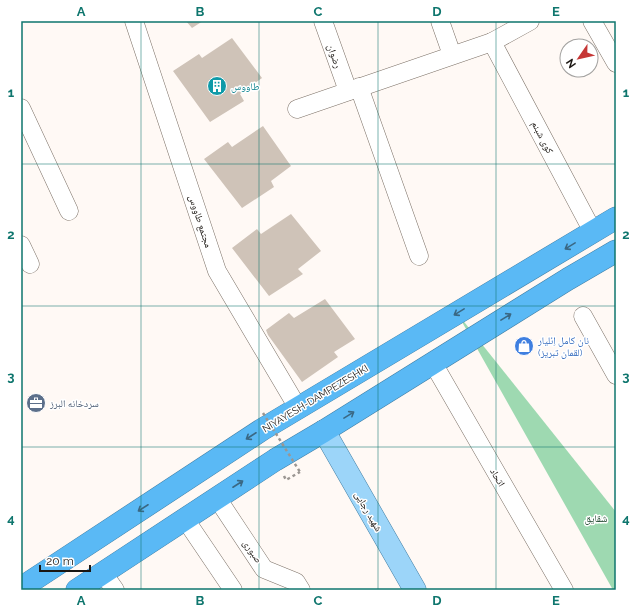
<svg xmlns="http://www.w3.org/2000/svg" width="637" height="611" font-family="Raleway,'Noto Naskh Arabic',sans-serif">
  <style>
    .green { fill: #9ed9b1 }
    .building { fill: #cfc3b8 }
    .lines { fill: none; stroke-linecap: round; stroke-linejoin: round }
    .minor-casing { stroke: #7d7268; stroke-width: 19 }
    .major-casing { stroke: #4480a6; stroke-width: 23 }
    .highway-casing { stroke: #4480a6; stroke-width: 23 }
    .path { stroke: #9b9692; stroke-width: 2.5; stroke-dasharray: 3 3; stroke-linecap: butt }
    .minor { stroke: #fff; stroke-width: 18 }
    .major { stroke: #9cd5f9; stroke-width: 22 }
    .highway { stroke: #5ab9f5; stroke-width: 22 }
    .path-bridge { stroke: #9b9692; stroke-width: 2.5; stroke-dasharray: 3 3; stroke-linecap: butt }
    .oneway { stroke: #3a6884 }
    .grid { fill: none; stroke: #0f766e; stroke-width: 1; stroke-opacity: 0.55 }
    .labels { text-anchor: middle; stroke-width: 3; stroke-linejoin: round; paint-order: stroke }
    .street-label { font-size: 10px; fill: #1a1612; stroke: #fff }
    .culture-label { font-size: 10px; fill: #0d838f; stroke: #fff; text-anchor: start }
    .shop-label { font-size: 10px; fill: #366cbe; stroke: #fff; text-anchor: start }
    .service-label { font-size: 10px; fill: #4e5e75; stroke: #fff; text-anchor: start }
    .park-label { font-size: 10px; fill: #153f26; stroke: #fff }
    .neatline { fill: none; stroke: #0f766e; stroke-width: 1.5 }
    .grid-label { font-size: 13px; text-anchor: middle; font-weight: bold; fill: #0f766e }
  </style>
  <rect width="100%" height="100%" fill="#fff9f5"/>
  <path class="green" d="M457,313L616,512V590H613Z"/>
  <g class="building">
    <path d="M186,21H203L192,28Z"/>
    <path d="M232,38L262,78L240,94L244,101L210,122L173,71L199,54L202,58Z"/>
    <path d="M263,126L291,166L271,181L274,187L242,208L204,159L228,142L232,147Z"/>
    <path d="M291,214L321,251L298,269L303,274L269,296L232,248L257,229L261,234Z"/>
    <path d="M325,299L355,339L334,352L338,357L302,382L268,335L266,330L289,313L294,318Z"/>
  </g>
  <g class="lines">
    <defs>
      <g id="minor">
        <path d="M134,21L217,271L298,408"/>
        <path d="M323,21L348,91"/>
        <path d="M440,21L452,55"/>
        <path d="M592,21L616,63"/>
        <path d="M492,42L593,232"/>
        <path d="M359,87L419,256"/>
        <path d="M21,108L69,211"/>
        <path d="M297,109L492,42L530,21"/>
        <path d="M21,245L30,264"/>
        <path d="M583,316L616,375"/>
        <path d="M433,363L564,590"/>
        <path d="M217,498L264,569L296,582L301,590"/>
        <path d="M185,519L233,590"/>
        <path d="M103,573L115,590"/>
      </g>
      <path id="major" d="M324,431L415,590"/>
      <g id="highway">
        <path d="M21,588L263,429L616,218"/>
        <path d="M77,590L275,460L324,431L568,279L616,251"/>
      </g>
    </defs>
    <use href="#minor" class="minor-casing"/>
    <use href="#major" class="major-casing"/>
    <use href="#highway" class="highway-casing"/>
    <path class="path" d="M284,476L286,480L300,472"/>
    <use href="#minor" class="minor"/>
    <use href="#major" class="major"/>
    <use href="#highway" class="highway"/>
    <path class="path-bridge" d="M263,413L300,472"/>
  </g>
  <defs><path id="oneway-shaft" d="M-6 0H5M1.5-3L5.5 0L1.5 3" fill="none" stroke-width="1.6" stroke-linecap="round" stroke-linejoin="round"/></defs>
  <g class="oneway">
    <use href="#oneway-shaft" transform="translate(570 246) rotate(149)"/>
    <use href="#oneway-shaft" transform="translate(459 312) rotate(149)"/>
    <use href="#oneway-shaft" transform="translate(506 317) rotate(-32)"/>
    <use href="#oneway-shaft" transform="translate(349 415) rotate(-32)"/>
    <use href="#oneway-shaft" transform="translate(251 436) rotate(147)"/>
    <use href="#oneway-shaft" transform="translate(238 484) rotate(-33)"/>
    <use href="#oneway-shaft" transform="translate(143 508) rotate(147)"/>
  </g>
  <path class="grid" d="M141,21V590M259,21V590M378,21V590M496,21V590M21,164H616M21,306H616M21,447H616"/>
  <defs>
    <symbol id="building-disc" viewBox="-11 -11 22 22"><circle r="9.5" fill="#0f9aa8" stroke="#fff"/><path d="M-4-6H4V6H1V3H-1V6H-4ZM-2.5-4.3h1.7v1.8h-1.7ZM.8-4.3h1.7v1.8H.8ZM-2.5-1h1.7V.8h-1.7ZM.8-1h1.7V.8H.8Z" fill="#fff"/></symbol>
    <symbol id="shop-disc" viewBox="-11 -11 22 22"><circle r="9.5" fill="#3f7fe0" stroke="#fff"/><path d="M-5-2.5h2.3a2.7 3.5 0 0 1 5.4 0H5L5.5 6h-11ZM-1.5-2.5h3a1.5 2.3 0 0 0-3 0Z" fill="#fff"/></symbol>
    <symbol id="office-disc" viewBox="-11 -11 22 22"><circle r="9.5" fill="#5c6f8a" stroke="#fff"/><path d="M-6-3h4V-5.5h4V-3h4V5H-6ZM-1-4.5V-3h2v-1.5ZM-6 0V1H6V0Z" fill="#fff"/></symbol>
  </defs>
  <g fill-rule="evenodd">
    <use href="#building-disc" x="206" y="75" width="22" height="22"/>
    <use href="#shop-disc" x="513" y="335" width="22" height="22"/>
    <use href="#office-disc" x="25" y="392" width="22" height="22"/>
  </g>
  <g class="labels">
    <g class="street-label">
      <text transform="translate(335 56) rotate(71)" y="4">رضوان</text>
      <text transform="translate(543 137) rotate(62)" y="4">کوی شبنم</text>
      <text transform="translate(201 221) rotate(72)" y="4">مجتمع طاووس</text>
      <text transform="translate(315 398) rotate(-31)" y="4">NIYAYESH-DAMPEZESHKI</text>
      <text transform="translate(498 477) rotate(60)" y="4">اتحاد</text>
      <text transform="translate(369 511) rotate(60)" y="4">شهید رجایی</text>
      <text transform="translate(253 551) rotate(56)" y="4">صبوری</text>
    </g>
    <g class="culture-label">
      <text x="231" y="90">طاووس</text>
    </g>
    <g class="shop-label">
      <text x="538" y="344">نان کامل اِئلیار<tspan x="538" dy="12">(لقمان تبریز)</tspan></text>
    </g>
    <g class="service-label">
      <text x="50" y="407">سردخانه البرز</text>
    </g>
    <g class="park-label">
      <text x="596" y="522">شقایق</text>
    </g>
  </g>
  <rect width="637" height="611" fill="none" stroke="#ffffff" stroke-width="44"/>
  <g transform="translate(579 58) rotate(236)"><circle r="19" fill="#ffffff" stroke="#a3a2a0"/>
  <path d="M0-3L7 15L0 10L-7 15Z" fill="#c63736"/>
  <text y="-6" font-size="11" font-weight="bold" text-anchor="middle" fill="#1a1612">N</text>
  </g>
  <path d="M40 565v6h50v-6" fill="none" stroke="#1a1612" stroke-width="2"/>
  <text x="46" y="565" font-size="12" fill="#1a1612" stroke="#ffffff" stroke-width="3" paint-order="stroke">20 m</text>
  <rect x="22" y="22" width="593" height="567" class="neatline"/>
  <g class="grid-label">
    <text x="81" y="16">A</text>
    <text x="200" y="16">B</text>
    <text x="318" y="16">C</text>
    <text x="437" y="16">D</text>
    <text x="556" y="16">E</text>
    <text x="11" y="97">1</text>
    <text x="626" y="97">1</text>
    <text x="11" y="239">2</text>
    <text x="626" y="239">2</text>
    <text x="11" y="381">3</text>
    <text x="626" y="381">3</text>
    <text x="11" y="523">4</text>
    <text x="626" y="523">4</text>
    <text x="81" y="605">A</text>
    <text x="200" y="605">B</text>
    <text x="318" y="605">C</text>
    <text x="437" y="605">D</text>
    <text x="556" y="605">E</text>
  </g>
</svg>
